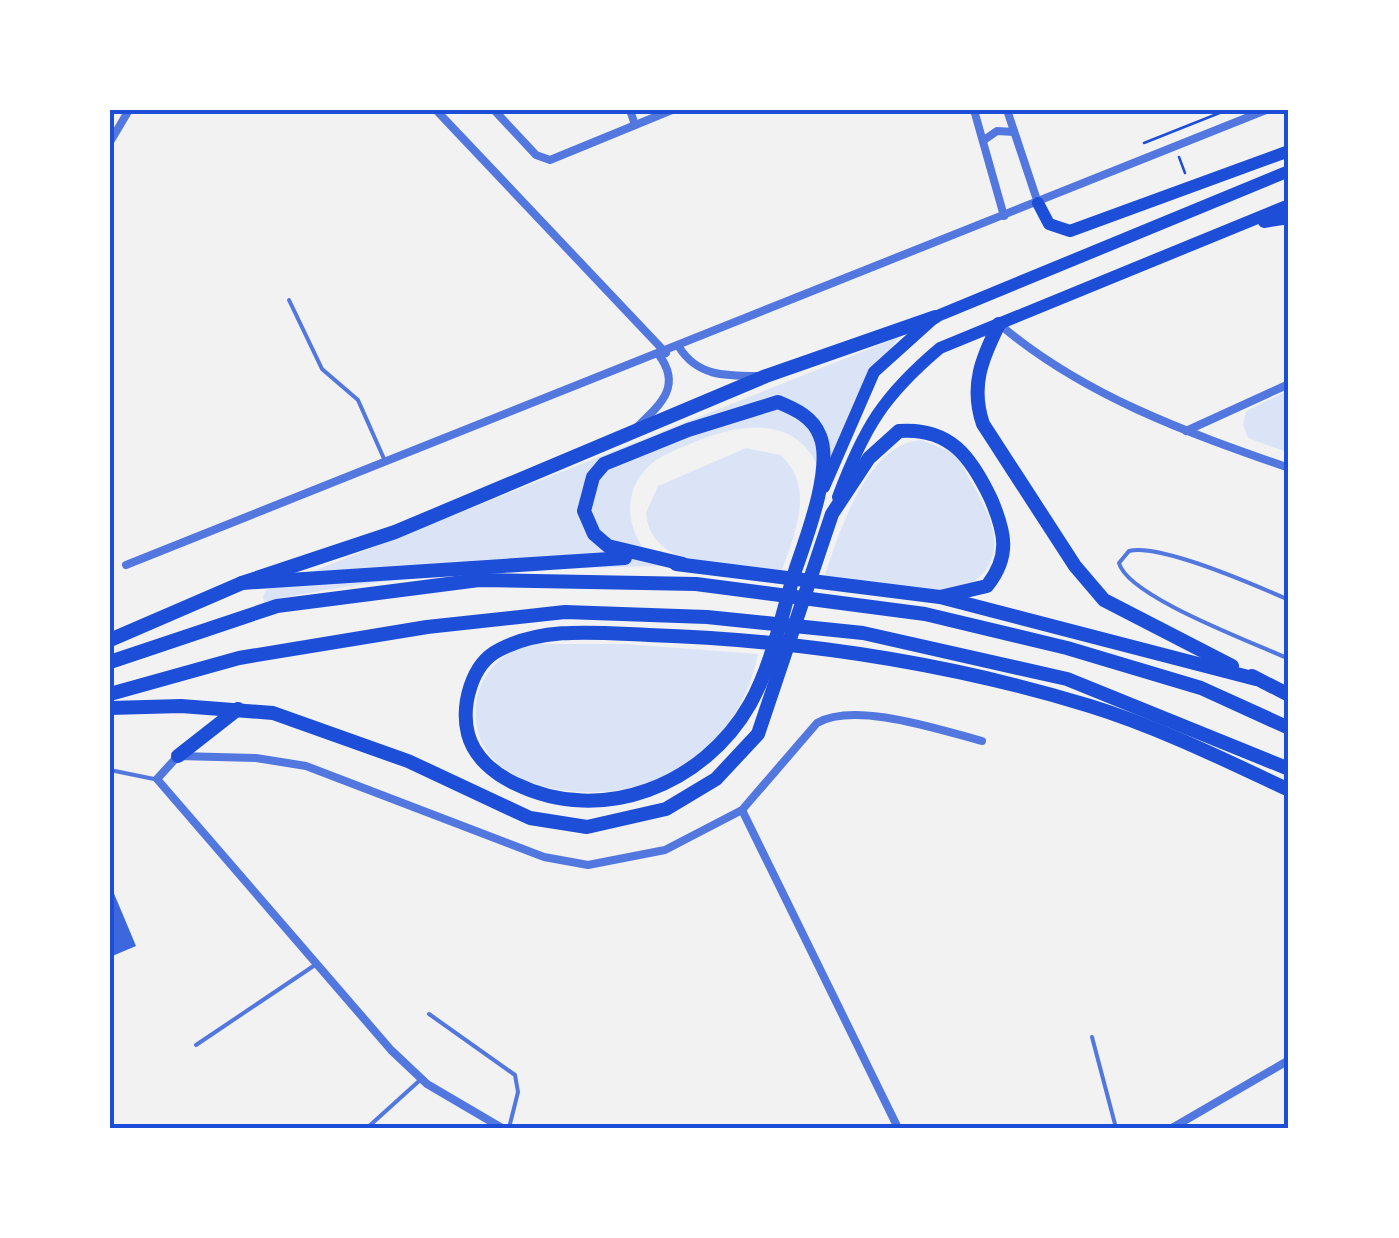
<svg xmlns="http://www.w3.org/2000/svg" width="1399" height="1238" font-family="Manrope,sans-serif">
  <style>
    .green { fill: #dbe4f7 }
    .building { fill: #3d67dc }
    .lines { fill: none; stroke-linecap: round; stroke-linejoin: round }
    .path { stroke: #1d4ed8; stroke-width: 2.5 }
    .service { stroke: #5277de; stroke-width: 4 }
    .minor { stroke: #5277de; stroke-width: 8 }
    .primary { stroke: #1d4ed8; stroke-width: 12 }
    .motorway { stroke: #1d4ed8; stroke-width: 14 }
    .neatline { fill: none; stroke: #1d4ed8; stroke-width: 4 }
  </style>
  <rect width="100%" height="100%" fill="#f2f2f2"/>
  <g class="green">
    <path d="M899,337L854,401L822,478C803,417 749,421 700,440C683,447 665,453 651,464C617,494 628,541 660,566C526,569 396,573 264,602L263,597L266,590Z"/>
    <path d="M1289,390V453L1248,438L1243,425L1246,411Z"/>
    <path d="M921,440L955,453C982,503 1029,560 953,594L824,578C839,533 866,444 921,440Z"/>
    <path d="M746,448L780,455C816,485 795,533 782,570C738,566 651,573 646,513L658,486Z"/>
    <path d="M523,644H625L758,654C750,692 732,727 702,752C683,768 659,780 635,787C578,802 470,787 476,708C478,676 497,659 523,644Z"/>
  </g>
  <path class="building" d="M110,884L136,946L110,957Z"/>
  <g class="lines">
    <g class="path">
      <path d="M1144,143L1227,110"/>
      <path d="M1179,157L1185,173"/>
    </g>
    <g class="service">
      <path d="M289,300L322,369L358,400L385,461"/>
      <path d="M1289,600C1257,586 1160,543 1129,551L1119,563C1128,597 1255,643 1289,659"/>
      <path d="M110,770L154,779"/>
      <path d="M429,1014L515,1075L518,1092L509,1128"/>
      <path d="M1092,1037L1116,1128"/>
      <path d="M196,1045L315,965"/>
      <path d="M367,1128L419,1081"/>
    </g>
    <g class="minor">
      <path d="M436,110L666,353"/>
      <path d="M494,110L536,155L550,160L672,110"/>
      <path d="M630,110L635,125"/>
      <path d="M974,110L1004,216"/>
      <path d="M1007,110L1038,203"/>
      <path d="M984,140L997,131L1014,132"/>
      <path d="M110,142L129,110"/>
      <path d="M999,324C1084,396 1186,432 1289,468"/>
      <path d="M679,347C697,376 725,376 756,376"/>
      <path d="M638,426C661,404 682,386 659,355"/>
      <path d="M1186,431L1289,384"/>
      <path d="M126,565L1266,110"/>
      <path d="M742,810L898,1128"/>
      <path d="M502,1128L427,1084L391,1050L157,779L178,756L256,758L306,766L544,857L588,865L665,850L742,810L817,723C855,701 940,730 982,741"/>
      <path d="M1172,1128L1289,1060"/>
    </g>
    <g class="primary">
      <path d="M1038,203L1049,224L1070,231L1289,151"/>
      <path d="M1264,222L1289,218"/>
      <path d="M824,487L874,372L935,317L1289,171"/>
      <path d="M838,497C864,428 883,396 940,348L1289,205"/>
    </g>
    <g class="motorway">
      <path d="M999,324C982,358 970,386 983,424L1075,566L1104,600L1232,666"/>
      <path d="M676,564L940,597L1256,679"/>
      <path d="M683,564L608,546L594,534L584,511L593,477L604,464L688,430L778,402C795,409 813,417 820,436C833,467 807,536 796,568C782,612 773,663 750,704C704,785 602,826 516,784C494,774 474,757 468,734C461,706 471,664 499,650C544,626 599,633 649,635C798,640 946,662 1090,706C1158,727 1225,760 1289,790"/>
      <path d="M242,583L625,558"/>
      <path d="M110,640L242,583L395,532L766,376L935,317"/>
      <path d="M110,662L277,606L479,580L696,584L925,614L1067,648L1201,688L1289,728"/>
      <path d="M1252,676L1289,695"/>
      <path d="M110,694L239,658L427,627L565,612L707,617L863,633L1067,679L1289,769"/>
      <path d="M110,708L181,706L273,713L408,761L530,818L587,827L666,809L716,779L758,734L832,514L869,458L899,431C950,427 971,457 991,499C1005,532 1011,556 987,586L940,597"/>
      <path d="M178,756L238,709"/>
    </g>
  </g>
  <rect width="1399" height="1238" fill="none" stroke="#ffffff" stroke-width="225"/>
  <rect x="112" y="112" width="1174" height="1014" class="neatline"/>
</svg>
